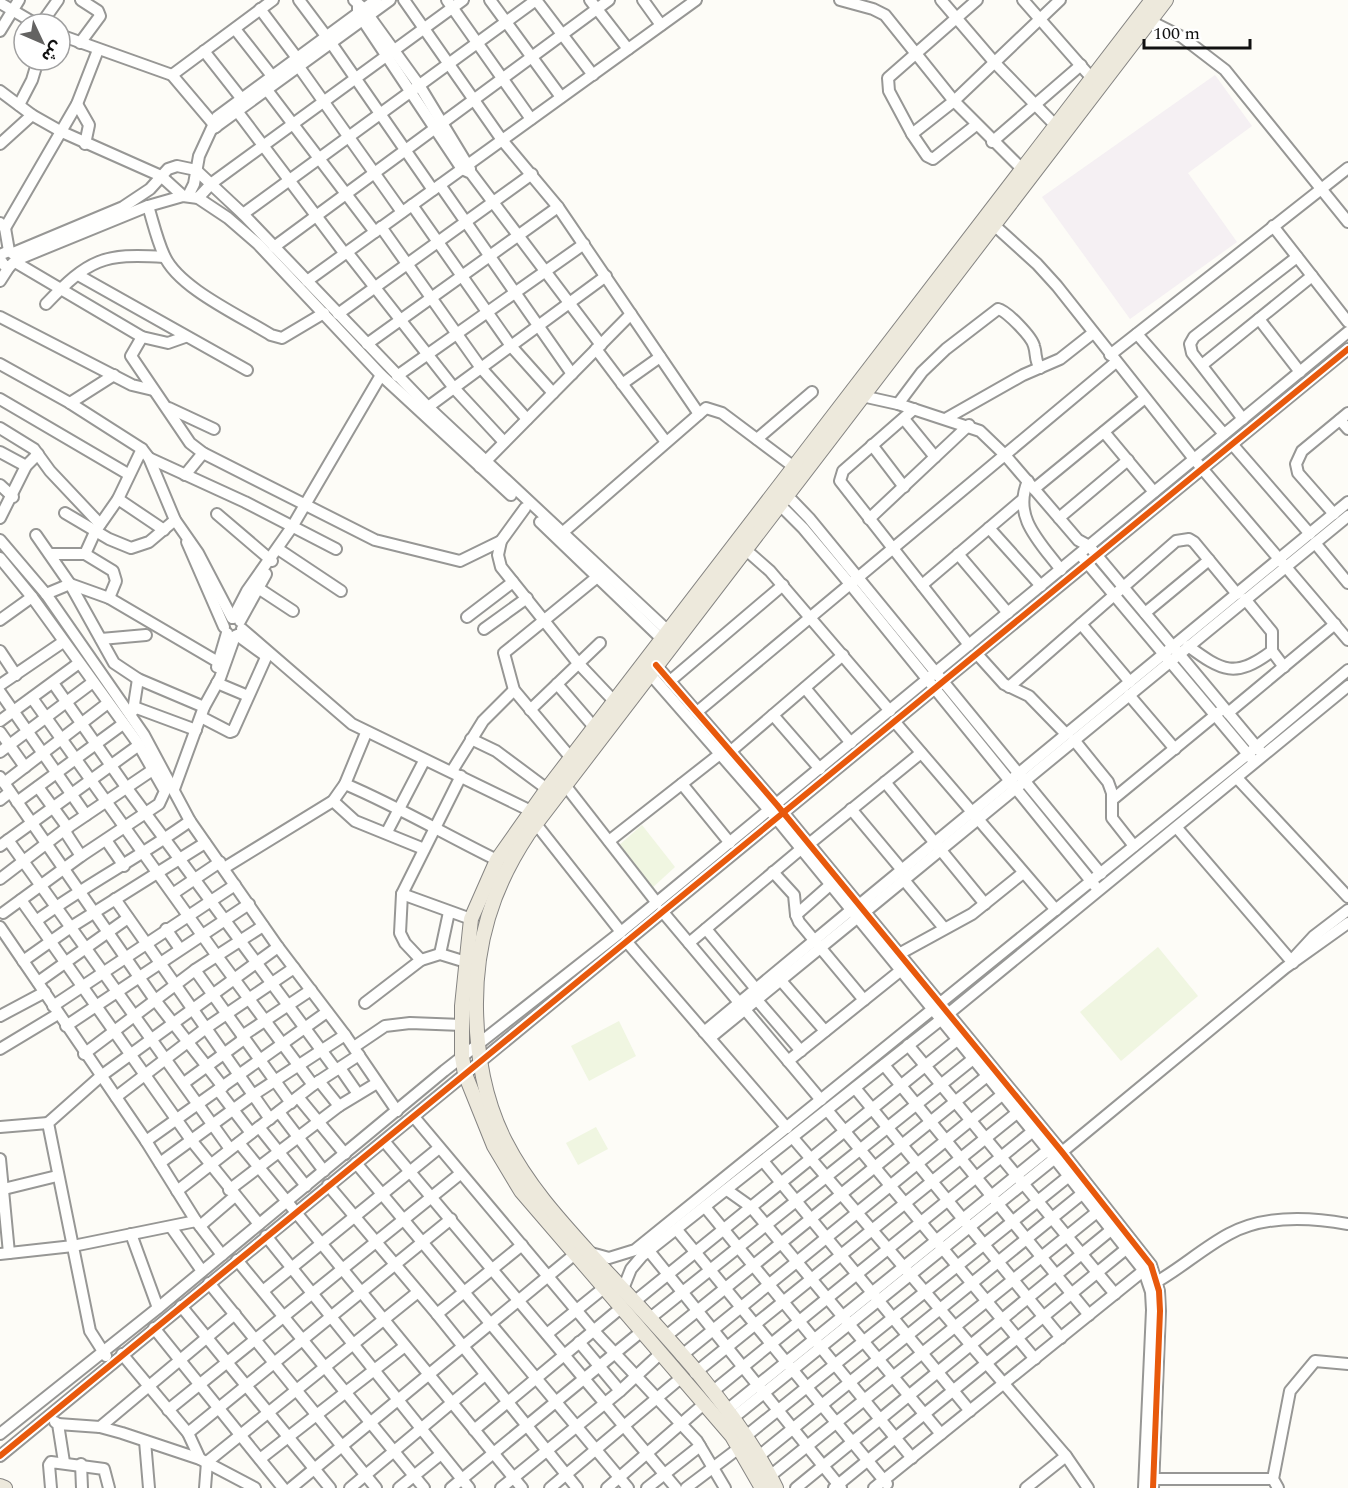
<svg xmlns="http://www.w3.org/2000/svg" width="1348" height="1488" font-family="Spectral,'Noto Sans Arabic',serif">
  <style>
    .industrial { fill: #f5f0f3 }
    .pitch { fill: #f0f6e1 }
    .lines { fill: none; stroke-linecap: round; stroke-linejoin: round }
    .minor-casing { stroke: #979795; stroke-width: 14 }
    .major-casing { stroke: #858482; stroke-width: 16 }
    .minor { stroke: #fffffe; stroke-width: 10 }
    .major { stroke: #ede9dc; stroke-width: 14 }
    .cycleway-casing { stroke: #fff; stroke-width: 10 }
    .cycleway { stroke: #e8590c; stroke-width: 6 }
  </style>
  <rect width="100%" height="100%" fill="#fdfcf7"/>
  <path class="industrial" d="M1215,75L1252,126L1188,173L1237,242L1130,319L1042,197Z"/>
  <g class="pitch">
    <path d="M642,825L675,867L651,889L617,847Z"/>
    <path d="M1158,947L1198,996L1121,1061L1080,1012Z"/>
    <path d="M619,1021L636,1056L589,1081L571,1046Z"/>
    <path d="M596,1127L608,1149L578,1165L566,1143Z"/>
  </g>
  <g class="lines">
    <defs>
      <g id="minor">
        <path d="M299,0L326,36"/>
        <path d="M354,0L364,9L419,85L470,169"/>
        <path d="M404,0L502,140L558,207L699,414"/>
        <path d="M447,0L531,119"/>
        <path d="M490,0L561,97"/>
        <path d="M536,0L593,75"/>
        <path d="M590,0L628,49"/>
        <path d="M643,0L661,25"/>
        <path d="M840,0L873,9L885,15L954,101L1022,169"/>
        <path d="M941,0L995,63L1055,125"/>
        <path d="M1023,0L1096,83"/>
        <path d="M0,3L36,24"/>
        <path d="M358,6V13L462,169L471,173L601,345"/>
        <path d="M260,9L297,58"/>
        <path d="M1150,21L1182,37L1225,70L1348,222"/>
        <path d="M41,24L58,0"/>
        <path d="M235,29L272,76"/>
        <path d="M0,31L19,0"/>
        <path d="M60,35L172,75L216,127"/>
        <path d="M80,43L100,16L98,11L81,0"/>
        <path d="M331,43L433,190"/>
        <path d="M204,51L241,98"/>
        <path d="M299,67L402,212"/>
        <path d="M172,75L273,0"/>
        <path d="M267,90L375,232"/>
        <path d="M0,91L32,115L62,132L161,176L183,196"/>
        <path d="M77,104L89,125L85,144"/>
        <path d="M19,105L32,80L38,60"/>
        <path d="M237,111L345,254"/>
        <path d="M976,125L933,159L927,156L912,134L954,101L1060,0"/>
        <path d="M214,128L390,0"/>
        <path d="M912,134L889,91L888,78L977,0"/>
        <path d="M992,142L1081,65"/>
        <path d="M0,144L32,115"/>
        <path d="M440,185L572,374"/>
        <path d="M188,196L194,184L199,156L217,117L376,0"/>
        <path d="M198,198L212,183L463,0"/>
        <path d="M412,205L511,346L553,393"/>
        <path d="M148,206C153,222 157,240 164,255C178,288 241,316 271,335L282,338L324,313"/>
        <path d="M243,214L536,0"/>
        <path d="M0,223L5,228L9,251"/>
        <path d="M994,225L1037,264L1057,286L1194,459L1348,640"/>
        <path d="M1273,226L1348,322"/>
        <path d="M381,227L481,368L527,419"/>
        <path d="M5,228L77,104L98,50"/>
        <path d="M274,247L609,0"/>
        <path d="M347,252L454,388L504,442"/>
        <path d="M13,253L123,207L150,189L168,169L177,166L196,170L243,214L428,407L668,631"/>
        <path d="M0,258L2,254L9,251L15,255L16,260L9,267L4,265L0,259"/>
        <path d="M16,260L148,206L183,196L198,198L228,218L258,244L381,375L511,495"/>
        <path d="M15,262L142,337L168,343L185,337"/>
        <path d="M78,275L247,370"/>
        <path d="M0,281L9,267"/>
        <path d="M307,281L696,0"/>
        <path d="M46,304C89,259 103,253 164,257"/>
        <path d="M338,314L532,174"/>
        <path d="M0,317L132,385L153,390"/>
        <path d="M1259,319L1300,372"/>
        <path d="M1137,334L1224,434"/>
        <path d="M142,337L131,356L190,443L203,453L375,540L460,561L501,541L525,508"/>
        <path d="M367,344L558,207"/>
        <path d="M596,349L666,442"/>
        <path d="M1110,355L1348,168"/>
        <path d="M0,364L70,403L142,449L149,458L175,520L198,553L232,618"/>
        <path d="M1202,365L1312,276"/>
        <path d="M397,376L584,244"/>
        <path d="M622,384L660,357"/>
        <path d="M862,396L898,404L980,431L1005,455L1078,540L1089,546L1260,751"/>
        <path d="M0,399L128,474"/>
        <path d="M70,403L114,375"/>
        <path d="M898,404L922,372L946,349L998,309C1007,311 1032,337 1034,346C1037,355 1034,359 1040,368"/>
        <path d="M428,407L606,276"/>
        <path d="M169,408L214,429"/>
        <path d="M914,409L843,471L840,481L969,645"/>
        <path d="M947,418L1023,375L1060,359L1093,333"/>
        <path d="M904,419L935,457"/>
        <path d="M1243,419L1192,353L1190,344L1194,337L1297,257"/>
        <path d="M1340,420L1348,429"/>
        <path d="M0,428L34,449L50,471L100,524"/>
        <path d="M1104,432L1154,492"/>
        <path d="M757,439L812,392"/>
        <path d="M1232,444L1310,534"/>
        <path d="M872,445L904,487"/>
        <path d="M0,452L26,466"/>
        <path d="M149,458L245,502L336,549"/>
        <path d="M480,467L631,314"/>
        <path d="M185,475L203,453"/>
        <path d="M1028,481C1012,517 1040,542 1061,570"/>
        <path d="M0,485L13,497"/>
        <path d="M1034,489L1145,398"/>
        <path d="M783,491L809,518L1101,874"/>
        <path d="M118,499L164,530"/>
        <path d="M776,501L803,528L850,584L1095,886"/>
        <path d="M65,513L109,539L131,548L149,542L175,520"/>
        <path d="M217,514L272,561"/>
        <path d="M1334,514L1298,473L1296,464L1302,451L1348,413"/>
        <path d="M0,518L26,466L38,454"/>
        <path d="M1059,518L1128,460"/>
        <path d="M869,519L969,425"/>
        <path d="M540,522L667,644"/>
        <path d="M989,528L1041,586"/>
        <path d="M561,534L706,408L722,413L794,467"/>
        <path d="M36,535L70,584L114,663L138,679L204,707"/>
        <path d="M0,540L46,594L144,735L190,821L278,947L345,1035L397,1111"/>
        <path d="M501,541L498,555L501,567L578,663L613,700"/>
        <path d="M187,542L224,627"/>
        <path d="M1315,543L1348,583"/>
        <path d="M278,549L341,591"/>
        <path d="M745,549L770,571L890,711"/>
        <path d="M50,554H85L113,571L116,581L109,598"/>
        <path d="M85,554L95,532L118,499L142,449"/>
        <path d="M958,554L1008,613"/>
        <path d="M0,558L32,597L137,742L165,791L159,804L81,856L3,913"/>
        <path d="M1083,558L1252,759"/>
        <path d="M922,585L1022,500"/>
        <path d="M258,588L293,611"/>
        <path d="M46,594L70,584L109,598L218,662"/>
        <path d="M1245,599L1272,632V651L1284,667"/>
        <path d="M1145,613L1209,560"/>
        <path d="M467,617L513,582"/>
        <path d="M233,618L247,591L292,527L381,375"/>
        <path d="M0,620L32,597"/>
        <path d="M240,621L266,574"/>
        <path d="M1081,624L1130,682"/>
        <path d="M242,629L352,724L531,811"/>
        <path d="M484,629L527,598"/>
        <path d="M237,635L266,656"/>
        <path d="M101,639L146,635"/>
        <path d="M1188,646C1222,671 1235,679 1272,651"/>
        <path d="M0,651L16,675"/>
        <path d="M977,654L1004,684L1029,696L1066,734"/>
        <path d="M656,665L777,805L1062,1152L1151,1265L1159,1291L1160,1311L1153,1488"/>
        <path d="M217,667L227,633"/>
        <path d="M650,674L776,818L1048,1150L1144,1271L1151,1292L1152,1310L1144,1488"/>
        <path d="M670,681L783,585"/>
        <path d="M53,683L126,787L336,1070"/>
        <path d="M217,683L248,696"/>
        <path d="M557,684L594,727"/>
        <path d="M0,685L63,642"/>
        <path d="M1009,687L1176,541L1189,539L1194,542L1237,594"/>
        <path d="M805,688L851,743"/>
        <path d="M0,692L86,815"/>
        <path d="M1129,695L1175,749"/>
        <path d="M32,698L217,956L313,1085"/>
        <path d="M134,707L196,730"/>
        <path d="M530,710L600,643"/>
        <path d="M133,711L138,679"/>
        <path d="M697,712L1116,362"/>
        <path d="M1228,713L1335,624"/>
        <path d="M773,715L820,769"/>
        <path d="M201,717L230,732L233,731L268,653"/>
        <path d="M0,721L79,663"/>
        <path d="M894,721L1056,910"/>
        <path d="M0,732L25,767"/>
        <path d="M471,739L496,751L547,789"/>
        <path d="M1074,740L1108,782L1112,793V818L1134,846"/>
        <path d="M731,751L843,655"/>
        <path d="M0,752L93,682"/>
        <path d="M571,758L514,690L504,653L596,578"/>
        <path d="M452,771L483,721L514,690"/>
        <path d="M0,777L155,1000L223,1087"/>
        <path d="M1237,778L1348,897"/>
        <path d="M885,782L985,904"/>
        <path d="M4,783L108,703"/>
        <path d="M345,784C397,806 446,835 497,860"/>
        <path d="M682,784L730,843"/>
        <path d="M565,785L657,903"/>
        <path d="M38,787L68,828"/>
        <path d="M174,789L204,707L220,678L235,636"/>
        <path d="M0,800L10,792"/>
        <path d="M1112,800L1219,712"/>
        <path d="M333,801L355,821L424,849"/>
        <path d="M17,802L123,724"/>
        <path d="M851,809L902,870"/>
        <path d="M190,821C140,857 85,885 36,921L191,1140L259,1224"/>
        <path d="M536,824L621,932"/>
        <path d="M1177,828L1293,963"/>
        <path d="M64,830L81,856"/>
        <path d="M387,832L424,761"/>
        <path d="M8,840L230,1149"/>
        <path d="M106,840L124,866"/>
        <path d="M609,841L720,754"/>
        <path d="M809,844L921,753"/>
        <path d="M0,846L139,745"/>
        <path d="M224,868L333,801L345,784L366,733"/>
        <path d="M773,872L794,895L796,915L799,922L864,1000"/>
        <path d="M0,879L64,830L154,769"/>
        <path d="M904,880L944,928"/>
        <path d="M174,893L220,862"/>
        <path d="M402,894L471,919"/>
        <path d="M115,899L270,1119"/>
        <path d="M21,900L36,921"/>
        <path d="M859,905L1348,502"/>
        <path d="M662,911L821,1100"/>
        <path d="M865,912L1348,516"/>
        <path d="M796,915L830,885"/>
        <path d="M0,927L146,1141L196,1221L222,1255"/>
        <path d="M166,929L180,949"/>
        <path d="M706,929L756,989"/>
        <path d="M626,941L787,1128"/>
        <path d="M689,943L801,849"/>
        <path d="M440,954L449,912"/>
        <path d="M899,954L972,914L1023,873"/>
        <path d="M421,960L405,943L400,933L402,894L461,776"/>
        <path d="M23,961L71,927L205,843"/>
        <path d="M1291,961L1314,936L1348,910"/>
        <path d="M195,970L291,1103"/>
        <path d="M776,975L825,1031"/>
        <path d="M38,982L128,918"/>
        <path d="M757,1000L801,1051"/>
        <path d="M365,1003L421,960L440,954L466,962"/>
        <path d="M53,1006L235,885"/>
        <path d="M0,1016L45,992"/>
        <path d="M66,1026L249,904"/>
        <path d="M704,1032L851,910"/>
        <path d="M242,1036L311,990"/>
        <path d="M710,1038L857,918"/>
        <path d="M908,1045L1115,1294"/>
        <path d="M354,1047L385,1026L410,1023L462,1025"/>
        <path d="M0,1049L58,1014"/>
        <path d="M84,1054L195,970L263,926"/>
        <path d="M788,1061L900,971"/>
        <path d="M884,1065L1089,1315"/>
        <path d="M340,1068L358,1094"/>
        <path d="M319,1081L339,1106"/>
        <path d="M184,1083L244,1039"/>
        <path d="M855,1088L1061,1338"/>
        <path d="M218,1090L251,1133"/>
        <path d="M116,1097L206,1028L294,968"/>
        <path d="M298,1097L345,1154"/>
        <path d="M827,1110L1035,1359"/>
        <path d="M279,1112L324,1171"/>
        <path d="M414,1117L593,1330L697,1441L725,1488"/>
        <path d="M0,1127L48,1123"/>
        <path d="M259,1127L306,1186"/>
        <path d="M793,1138L1066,1456L1088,1488"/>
        <path d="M146,1141L327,1012"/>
        <path d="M384,1141L676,1488"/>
        <path d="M239,1143L522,1488"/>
        <path d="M1062,1152L1285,968L1348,923"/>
        <path d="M0,1159L9,1253"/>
        <path d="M763,1161L970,1411"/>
        <path d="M160,1163L253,1095L345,1035"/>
        <path d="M356,1163L628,1488"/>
        <path d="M328,1185L437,1314L577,1488"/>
        <path d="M0,1190L57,1176"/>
        <path d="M229,1190L339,1106L377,1083"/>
        <path d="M727,1190L751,1207L941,1434"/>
        <path d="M177,1191L313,1085L359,1055"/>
        <path d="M705,1207L912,1458"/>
        <path d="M200,1226L235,1196"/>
        <path d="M171,1227L202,1271"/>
        <path d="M677,1230L887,1484"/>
        <path d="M131,1234L158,1308"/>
        <path d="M266,1236L469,1488"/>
        <path d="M649,1251L841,1488"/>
        <path d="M591,1253L609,1258L635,1250L1248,754L1348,670"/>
        <path d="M0,1254L73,1246L196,1221"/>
        <path d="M237,1260L424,1488"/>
        <path d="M209,1283L376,1488"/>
        <path d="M1151,1285C1178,1271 1201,1249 1229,1234C1264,1215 1310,1217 1348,1224"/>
        <path d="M623,1289L631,1269L642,1256L948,1014L1348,686"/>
        <path d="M263,1291L439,1148"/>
        <path d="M634,1302L957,1040"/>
        <path d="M181,1306L330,1488"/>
        <path d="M437,1314L522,1245"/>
        <path d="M649,1319L973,1059"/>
        <path d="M154,1328L283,1488"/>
        <path d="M547,1334L605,1287"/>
        <path d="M665,1337L987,1076"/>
        <path d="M579,1342L620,1391"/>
        <path d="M122,1354L188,1433L200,1459"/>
        <path d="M106,1356L90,1331L48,1123L101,1076L278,947"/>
        <path d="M681,1356L1003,1094"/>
        <path d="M695,1373L1018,1112"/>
        <path d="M712,1392L1033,1131"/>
        <path d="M168,1410L460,1174"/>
        <path d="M727,1410L1048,1150"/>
        <path d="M733,1418L1055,1158"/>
        <path d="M55,1422L58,1424L64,1462"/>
        <path d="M58,1424L100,1427L122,1433L200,1459L255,1488"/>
        <path d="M100,1427L235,1314"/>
        <path d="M474,1430L622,1307"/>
        <path d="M188,1433L451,1219"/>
        <path d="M0,1434L158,1308L444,1071L621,932L1348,332"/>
        <path d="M746,1436L1069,1176"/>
        <path d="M145,1441L149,1488"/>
        <path d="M0,1456L1348,349"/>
        <path d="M759,1456L1083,1193"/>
        <path d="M260,1459L405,1346"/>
        <path d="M81,1464L82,1488"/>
        <path d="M770,1476L1097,1212"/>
        <path d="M1153,1479H1273"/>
        <path d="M51,1488L49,1465L51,1462L104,1469L109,1488"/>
        <path d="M205,1488L207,1462L418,1292"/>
        <path d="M291,1488L575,1254"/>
        <path d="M350,1488L485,1375"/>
        <path d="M399,1488L441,1454"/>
        <path d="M451,1488L642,1331"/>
        <path d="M501,1488L620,1391L661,1353"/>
        <path d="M550,1488L682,1377"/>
        <path d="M607,1488L705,1403"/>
        <path d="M647,1488L700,1446"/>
        <path d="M686,1488L739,1448"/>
        <path d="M796,1488L1111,1230"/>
        <path d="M834,1488L1126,1249"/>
        <path d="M874,1488L1148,1267"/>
        <path d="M1026,1488L1066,1456"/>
        <path d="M1278,1488L1273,1479L1290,1391L1315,1361L1348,1364"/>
      </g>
      <g id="major">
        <path d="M0,1486L5,1488"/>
        <path d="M762,1488L732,1436L521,1191L494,1146L465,1074L462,1057V1006L471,919L497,860L547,789L1152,0"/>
        <path d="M776,1488C738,1410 662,1331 602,1267C566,1227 530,1190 505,1141C484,1099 477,1056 476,1009C475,944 492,888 528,834L1166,0"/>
      </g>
    </defs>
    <use href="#minor" class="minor-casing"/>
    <use href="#major" class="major-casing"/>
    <use href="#minor" class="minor"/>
    <use href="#major" class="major"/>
    <defs>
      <g id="cycleway">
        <path d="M656,665L777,805L1062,1152L1151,1265L1159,1291L1160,1311L1153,1488"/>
        <path d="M0,1456L1348,349"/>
      </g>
    </defs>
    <use href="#cycleway" class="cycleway-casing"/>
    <use href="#cycleway" class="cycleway"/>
  </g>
  <g transform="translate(42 42) rotate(134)"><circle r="28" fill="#ffffff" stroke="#a0a0a0" stroke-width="1.5"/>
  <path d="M0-4.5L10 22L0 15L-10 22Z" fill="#646362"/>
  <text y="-9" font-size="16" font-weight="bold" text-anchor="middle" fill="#111111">ش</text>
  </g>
  <path d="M1144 39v9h106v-9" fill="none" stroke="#111111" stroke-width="3"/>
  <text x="1153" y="39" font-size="18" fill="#111111" stroke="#ffffff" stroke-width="4.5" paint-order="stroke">100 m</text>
</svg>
